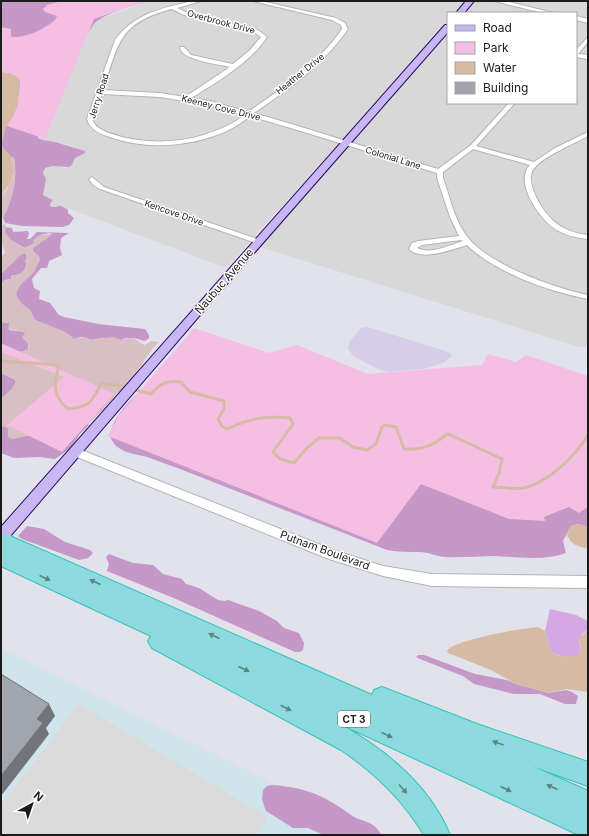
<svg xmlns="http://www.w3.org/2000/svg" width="589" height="836" font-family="Inter,sans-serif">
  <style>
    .residential { fill: #d8d8d9 }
    .commercial { fill: #d0e4ec }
    .farmland { fill: #d6cde9 }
    .grass { fill: #d4a9e3 }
    .forest { fill: #c598c8 }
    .wetland { fill: #d8bfc4 }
    .park { fill: #f4bfe3 }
    .parking { fill: #dbdbdb }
    .water { fill: #d6bba4 }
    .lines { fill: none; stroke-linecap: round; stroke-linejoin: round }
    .stream { stroke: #d6bba4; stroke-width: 3 }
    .minor-casing { stroke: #b4b4b4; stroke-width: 2 }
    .tertiary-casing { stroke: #b4b4b4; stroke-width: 2 }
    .secondary-casing { stroke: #2c0d67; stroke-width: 2 }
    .motorway-casing { stroke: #30c7b7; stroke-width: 2 }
    .minor { fill: #fff; fill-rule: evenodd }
    .tertiary { fill: #fff; fill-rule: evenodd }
    .secondary { fill: #c8b7f3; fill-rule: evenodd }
    .motorway { fill: #8ddade; fill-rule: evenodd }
    .shaded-wall { fill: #717479 }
    .building { fill: #a1a5ad; stroke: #717479 }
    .oneway { fill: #5a8486 }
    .labels { text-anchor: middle; stroke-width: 3; stroke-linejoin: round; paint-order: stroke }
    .far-street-label { font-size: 9px; fill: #1b1b1b; stroke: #fff }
    .shield { fill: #fff; stroke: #5f5f5f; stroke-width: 1 }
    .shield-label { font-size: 10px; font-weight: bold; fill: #1b1b1b }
    .street-label { font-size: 11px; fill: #1b1b1b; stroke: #fff }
  </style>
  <rect width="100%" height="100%" fill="#e1e2eb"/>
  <g class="residential">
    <path d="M147,1H465L455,13H448V22L445,26L226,268L62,206L51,207L50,204L52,203L50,198L43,195L46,179L43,173L45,168L52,166L65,168L72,165L75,158L85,153L69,145L43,140L38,136L45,138L89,31L96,21L101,19Z"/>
    <path d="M474,1H490L544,13H464Z"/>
    <path d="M506,1H588V19L576,16V13H561Z"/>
    <path d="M576,20L588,22V347H579L260,247L448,31V103H576Z"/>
  </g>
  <path class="commercial" d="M1,648L279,786L266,812L293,828H308L324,835H1Z"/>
  <path class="farmland" d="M367,327L436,348L450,353L452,356L445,362L424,369L388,372L378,369L353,356L348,348L350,341L361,328Z"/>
  <path class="grass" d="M550,609L576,615L588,621V630L583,633L579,640L581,651L579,655L563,657L551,652L545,631Z"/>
  <g class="forest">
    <path d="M1,1H147C134,5 103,14 94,24L73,54L38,135V138L43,140L55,142L85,151V153L75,158L72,165L69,167L52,166L45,168L43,173L46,179L43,195L53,200L50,204L51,207C60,208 57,202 68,210V213L74,218L69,225L63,227L22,226L5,223L3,218C12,201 18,178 14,158L11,157L1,146L5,129L7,73L1,72Z"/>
    <path d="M5,227L12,228L13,232L28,231L29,234L27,239H30L37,232L69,233L61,238L60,248L62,255L49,261L47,268H41L32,279L34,288L40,291L39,299L50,303L59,315L64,317L98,324L145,329L149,335V338L145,341L134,338H126L121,340L103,338L90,340L81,337L74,339L65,332L35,320L30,310L22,304L17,297L16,293L20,285L33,273L40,259L33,251V248L52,234L49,233L40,235L34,243L25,248L12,241L5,233Z"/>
    <path d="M23,254H26C29,265 24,277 12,275L11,279L5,280L1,285C1,282 0,278 1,275C3,269 17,255 23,254Z"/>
    <path d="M1,322L9,323V330L25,332L28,344V349C19,355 9,349 1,354Z"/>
    <path d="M1,373L14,379L16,382L12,389L1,399Z"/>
    <path d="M137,394L588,445V527L578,524L571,526L563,541L566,553C545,561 518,557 496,556C479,556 461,558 444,557C436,556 428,552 420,552C408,552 398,552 387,550L180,469C169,465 158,461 147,457C132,453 116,453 110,436C112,419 125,406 137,394Z"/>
    <path d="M88,424L89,425L79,435L71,448L55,459L39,457L14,458L1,453V425L8,428L9,431L34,435Z"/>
    <path d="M27,526L44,529L65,542L90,550L93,553L88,558L79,560L22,539L18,536Z"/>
    <path d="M109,554L133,563L153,565L163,574L182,579L186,584L199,588L218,600L225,601L228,600L259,611L277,621L284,628L299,633L304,643L303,650L300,652H295L176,599L107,571L109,564L106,557Z"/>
    <path d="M418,655H424L475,674L507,680L516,684L549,693L566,690L572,692L578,696L576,704H565L540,694H514L474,684L463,676L420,659L416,657Z"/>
    <path d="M272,785C309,788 325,796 354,817C359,820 364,820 369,823C375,825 378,830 382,835H324L308,828H293L266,811L262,800L263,790L267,786Z"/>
  </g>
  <g class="wetland">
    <path d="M11,157L14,158C18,178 12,201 3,218H1L2,199L1,197L7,189L14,176L10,159Z"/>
    <path d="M4,224L6,225L5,233L12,241L25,248L34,243L33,240L40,235L53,234L33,248V251L38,255L40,259L33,273L20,285L16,293L17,297L22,304L30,310L35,320L65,332L74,339L85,337L92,340L114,337L121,340C138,335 132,340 145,345L151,341L159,342L153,348L129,383L130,385L117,393L102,411L88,424L12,439L8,437V428L1,425V399L12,389L16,382L14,379L1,373V354C10,348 21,357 29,347L27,342L22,338L25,332L8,329L9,323L1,322V285L3,284V281L11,279L12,275C21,276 22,272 27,266L25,261L27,257L26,254H22L1,274V257L5,253L1,239V226Z"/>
  </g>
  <g class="park">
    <path d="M62,1H146L94,19L45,139L7,126L17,107L20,84L11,74L1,72V27L11,29V36L12,37C27,38 44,29 55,20L57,16L45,12L43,9L47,5Z"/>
    <path d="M194,328L269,353L297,345L368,374L482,365L488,354L516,362L526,355L588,376V507L579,513L569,507L544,517L545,521L509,519L421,484L377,543L108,436L118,416Z"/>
    <path d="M1,343L114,394L62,452L7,425L64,377L1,352Z"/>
  </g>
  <path class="parking" d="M79,704L267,817L258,835H1V805Z"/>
  <g class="water">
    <path d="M1,72L16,76L20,80L17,107L12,118L5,129L3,141L1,144Z"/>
    <path d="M1,146L11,157C10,162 15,172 13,176C11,185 4,189 1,197Z"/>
    <path d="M578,524L588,527V549C578,546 571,545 567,535L571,526Z"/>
    <path d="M538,627L545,631L551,652L563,657L579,654L581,651L579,638L588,630V692L566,689L550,693L516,684L491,670L448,653L447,651C453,640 523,628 538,627Z"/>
  </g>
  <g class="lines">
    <path class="stream" d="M1,361L59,365C54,383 52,396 68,409C91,406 90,404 101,384L118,385L151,394C160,383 167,380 181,382L190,392L224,401V409L218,419L222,426L227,429C250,418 265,416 290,418L293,424L273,452L280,459L294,463L308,447L319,438H340L353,447L367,450L376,444L382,427L385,425L396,427L404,449C422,450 433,446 447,434L453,436L502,459L499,473L493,487C503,487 515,490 524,488C549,482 575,456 588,435"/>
    <defs>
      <g id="minor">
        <path d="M193,1H201L177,8L188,13L258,30L267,37C251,62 216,83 191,98L210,101L248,112C283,88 318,64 342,29L341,25L332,20L253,1H261L336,18L345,23L348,29C323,65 289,89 254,113C316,131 377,151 438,169L470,146L509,103H515L476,146L534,162L555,148L588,132V136C574,144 541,157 533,170C524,184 545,215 556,223C565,230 577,234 588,235V239C576,238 563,235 552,227C538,216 514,181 530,165L473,149L443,172V178C450,197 454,219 466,235C486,264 554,288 588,295V299C550,292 494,272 467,245C452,249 422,262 409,249L412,243L418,241L459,236L450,217L437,178V173C374,154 313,134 250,116C243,122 235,127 227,131C191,147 146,150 110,137C100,134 90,130 87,119L115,40C135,13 162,8 193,1ZM172,9L184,15L254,32L261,37L250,50L233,64L191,55L184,47H180C180,60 218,64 230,67L185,97L160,93L103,90C119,43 118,23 172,9ZM102,94L160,97L209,105L245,115C207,142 154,149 109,133C104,131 94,127 93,120C93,113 99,101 102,94ZM461,240L463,241C450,245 430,255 417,248L422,245Z"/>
        <path d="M588,37V42L578,54L588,55V59L576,57V50Z"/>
        <path d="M92,177L104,187L263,241L262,243H256L100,189L93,185L89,179Z"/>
      </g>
      <g id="tertiary">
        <path d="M494,1H505L554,13H543Z"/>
        <path d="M576,16L588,19V23L576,20Z"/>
        <path d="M76,448L336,551L383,566L432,574L588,576V588L432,586L383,576L329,559L72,455L70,452L72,449Z"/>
      </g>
      <g id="secondary">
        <path d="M466,1H474L464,13H456Z"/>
        <path d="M445,25H448V32L219,293L6,541L1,543V527Z"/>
      </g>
      <path id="motorway" d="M1,532L372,695L374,690L382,687L477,724L588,762V786L532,766L588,791V835H579L332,720C380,745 429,783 450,835H424C403,800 374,772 341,750L152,648L148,641L151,636L1,566Z"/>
    </defs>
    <use href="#minor" class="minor-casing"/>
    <use href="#tertiary" class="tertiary-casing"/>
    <use href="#secondary" class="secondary-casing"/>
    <use href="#motorway" class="motorway-casing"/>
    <use href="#minor" class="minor"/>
    <use href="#tertiary" class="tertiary"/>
    <use href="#secondary" class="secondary"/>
    <use href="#motorway" class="motorway"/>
  </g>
  <path class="shaded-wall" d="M49,704L55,716L46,728L49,734L1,796V776L37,719Z"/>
  <path class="building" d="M1,674L49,704L37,719L43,723L1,776Z"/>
  <defs><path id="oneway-solid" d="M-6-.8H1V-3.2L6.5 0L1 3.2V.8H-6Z"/></defs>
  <g class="oneway">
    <use href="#oneway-solid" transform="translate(45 578) rotate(25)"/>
    <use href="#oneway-solid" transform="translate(95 582) rotate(-156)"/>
    <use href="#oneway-solid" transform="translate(214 636) rotate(-156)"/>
    <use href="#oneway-solid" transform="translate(244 669) rotate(25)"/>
    <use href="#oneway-solid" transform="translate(286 708) rotate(28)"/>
    <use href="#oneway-solid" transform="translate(387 735) rotate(25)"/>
    <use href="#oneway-solid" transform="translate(498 743) rotate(-160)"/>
    <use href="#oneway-solid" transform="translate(552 787) rotate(-156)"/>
    <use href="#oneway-solid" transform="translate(403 789) rotate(48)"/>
    <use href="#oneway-solid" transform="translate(506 789) rotate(25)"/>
  </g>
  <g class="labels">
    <g class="far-street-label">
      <text transform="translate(221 22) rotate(15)" y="3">Overbrook Drive</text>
      <text transform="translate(300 74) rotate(-39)" y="3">Heather Drive</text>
      <text transform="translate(99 96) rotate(-72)" y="3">Jerry Road</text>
      <text transform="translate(221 108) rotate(14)" y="3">Keeney Cove Drive</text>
      <text transform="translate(393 158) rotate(17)" y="3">Colonial Lane</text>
      <text transform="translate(174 213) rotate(19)" y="3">Kencove Drive</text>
    </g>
    <rect class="shield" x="338" y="711" width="32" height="16" rx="3"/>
    <g class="shield-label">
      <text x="354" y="723">CT 3</text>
    </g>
    <g class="street-label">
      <text transform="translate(224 281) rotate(-49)" y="4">Naubuc Avenue</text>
      <text transform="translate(325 550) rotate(20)" y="4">Putnam Boulevard</text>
    </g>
  </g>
  <rect width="589" height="836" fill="none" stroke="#1b1b1b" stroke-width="4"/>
  <rect x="447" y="12" width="130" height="92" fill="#ffffff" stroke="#a4a4a4"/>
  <rect x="455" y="25" width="20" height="6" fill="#c8b7f3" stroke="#a4a4a4"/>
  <text x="483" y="32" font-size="12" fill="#1b1b1b">Road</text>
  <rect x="455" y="42" width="20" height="12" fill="#f4bfe3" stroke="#a4a4a4"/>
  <text x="483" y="52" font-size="12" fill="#1b1b1b">Park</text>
  <rect x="455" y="62" width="20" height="12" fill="#d6bba4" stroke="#a4a4a4"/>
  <text x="483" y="72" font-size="12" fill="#1b1b1b">Water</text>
  <rect x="455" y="82" width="20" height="12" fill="#a1a5ad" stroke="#a4a4a4"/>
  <text x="483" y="92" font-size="12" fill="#1b1b1b">Building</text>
  <g transform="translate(32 804) rotate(40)" stroke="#ffffff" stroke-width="3" paint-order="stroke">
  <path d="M0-3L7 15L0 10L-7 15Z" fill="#1b1b1b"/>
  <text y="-6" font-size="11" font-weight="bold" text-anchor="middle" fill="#1b1b1b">N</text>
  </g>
</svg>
